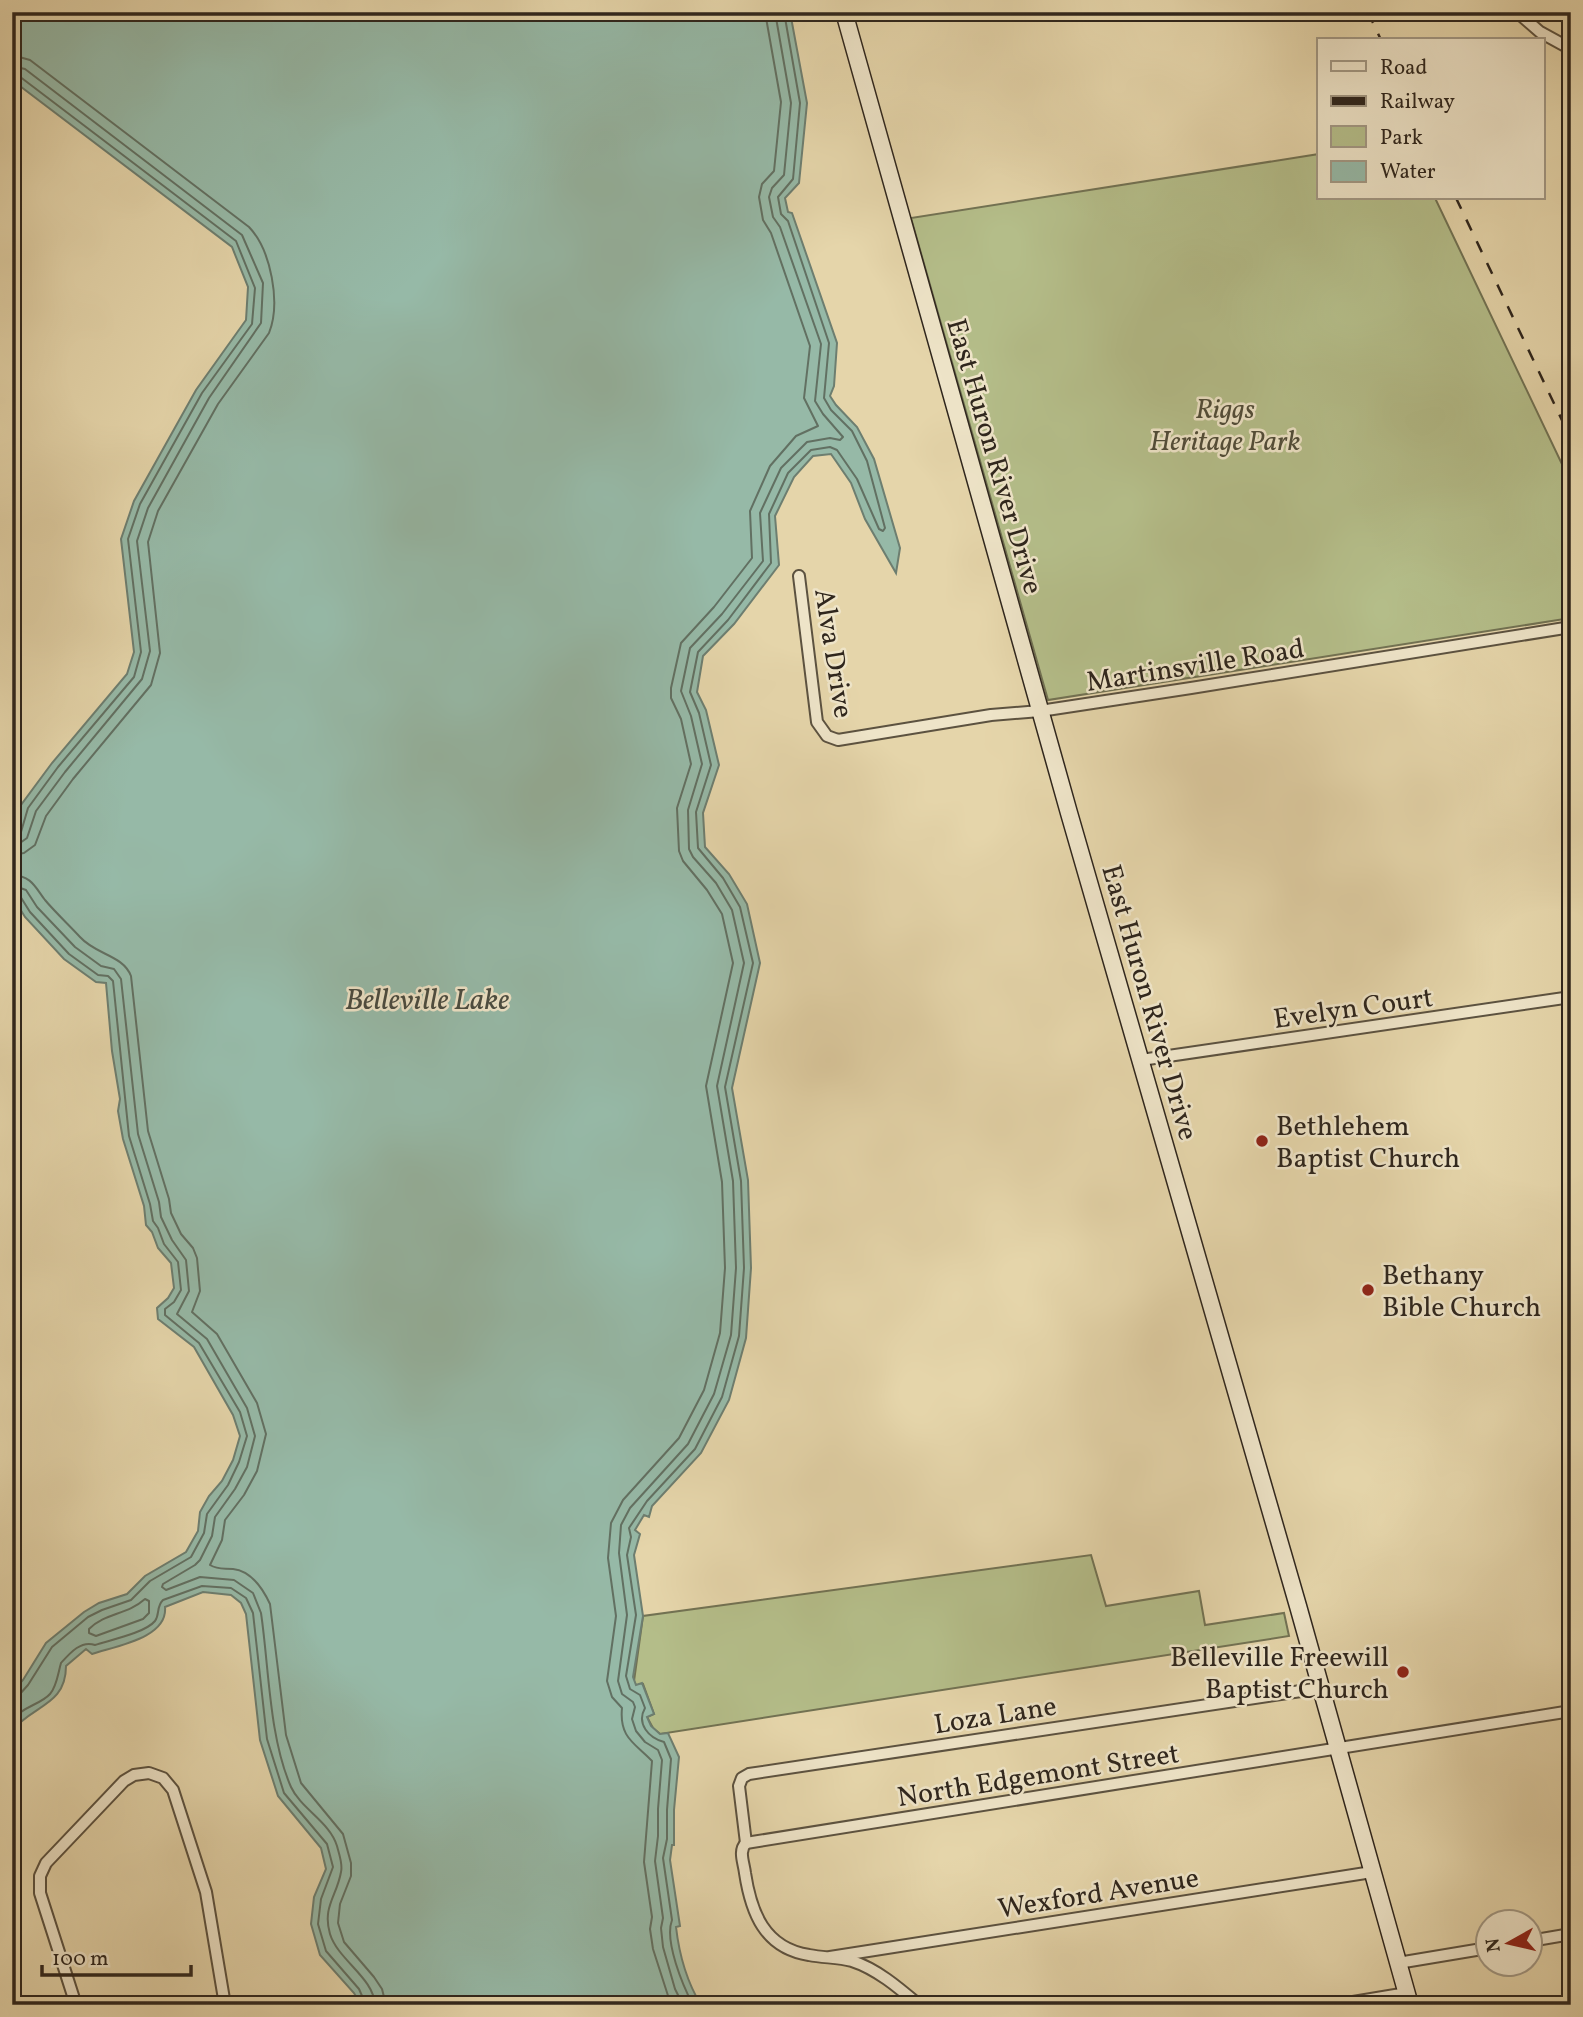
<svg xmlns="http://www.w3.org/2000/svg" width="1583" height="2017" font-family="Vollkorn,serif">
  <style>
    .green { fill: #b4bd89; stroke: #727253; stroke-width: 2 }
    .water { fill: #96b9a7; stroke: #6d7e70; stroke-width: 2 }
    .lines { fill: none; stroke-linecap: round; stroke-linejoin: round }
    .shore { stroke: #627062; stroke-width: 2 }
    .street-casing { stroke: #5c5240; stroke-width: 14 }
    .secondary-casing { stroke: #2f261d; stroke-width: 19 }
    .street { stroke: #eee4c8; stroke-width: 10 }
    .secondary { stroke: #eee4c8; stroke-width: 16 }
    .rail { stroke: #2f261d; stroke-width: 2.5; stroke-dasharray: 12 12; stroke-linecap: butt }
    .poi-dot { fill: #8f2418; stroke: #eee4c8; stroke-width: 2.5 }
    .labels { text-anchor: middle; stroke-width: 5; stroke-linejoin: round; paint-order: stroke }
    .park-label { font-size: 28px; font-style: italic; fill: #504c38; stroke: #eee4c8 }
    .street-label { font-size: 28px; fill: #2f261d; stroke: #eee4c8 }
    .poi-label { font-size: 28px; fill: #2f261d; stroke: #eee4c8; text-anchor: start }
    .water-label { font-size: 30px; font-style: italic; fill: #494b40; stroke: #eee4c8 }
  </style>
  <rect width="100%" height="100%" fill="#e5d5aa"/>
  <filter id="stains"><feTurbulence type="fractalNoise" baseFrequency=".00286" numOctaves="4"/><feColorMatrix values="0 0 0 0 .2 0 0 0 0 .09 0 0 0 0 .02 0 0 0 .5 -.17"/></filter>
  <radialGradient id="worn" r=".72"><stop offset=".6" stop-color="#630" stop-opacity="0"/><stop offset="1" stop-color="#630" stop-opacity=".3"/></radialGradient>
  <g class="green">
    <path d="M1319,154V198H1435L1571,483V618L1048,700L911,218Z"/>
    <path d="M1091,1555L1106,1606L1199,1591L1205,1625L1284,1613L1289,1636L660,1734L653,1728L647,1717L654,1714L643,1684L636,1686L634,1681L643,1616Z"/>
  </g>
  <path class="water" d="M12,12H790L807,103L799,183L785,198L788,212L792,213L837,343L834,386L830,396L836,405L857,427L874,459L900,548L896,573L865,519L851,483L831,454L813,456L794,477L775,516L779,565L734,624L703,656L697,692L706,710L719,765L703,813L705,847L729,874L747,904L760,963L732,1088L748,1180L751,1268L746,1338L729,1400L701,1453L652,1506L649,1517L644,1515L635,1530L640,1534L634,1555L643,1616L633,1677L636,1685L642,1683L654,1714L647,1717L651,1726L660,1734L668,1733L679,1757L674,1810V1845H672L670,1860L680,1926L676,1927C679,1953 687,1982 701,2005H361L354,1993L320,1955L311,1924L314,1897L326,1869L321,1848L278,1796L260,1740L246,1614L241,1603L231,1595L203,1592L165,1607C168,1638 116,1646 92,1654L86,1649L66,1666C66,1706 32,1705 12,1731V1692L23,1680L46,1643L84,1612L99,1603L127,1594L145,1576L186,1552L198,1531L200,1512L209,1496L222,1481L233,1460L240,1436L233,1415L194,1347L158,1319L157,1308L168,1298L174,1288L171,1263L158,1248L152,1232L146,1225L144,1206L123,1139L118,1111L120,1099L112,1051L106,983L96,982L64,959L25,917L12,896V841L21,805L52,763L127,674L134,652L121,539L134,501L196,390L246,320L248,287L232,247L12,80Z"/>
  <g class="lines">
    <g class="shore">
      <path d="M12,55L30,60L249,227C271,250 281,303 269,333L218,404L158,511L148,542L160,653L151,685L73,779L46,816L35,845L24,853L12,855"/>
      <path d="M12,66L25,69L242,235L263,283L261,323L209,398L148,508L137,541L150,651L142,679L65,772L36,811L27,838L20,843L12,844"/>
      <path d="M12,75L19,76L236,241L255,288L252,324L202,393L140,504L128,539L141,652L134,677L58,767L28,808L21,832L12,836"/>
      <path d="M12,875C32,876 35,887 45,900C55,912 69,925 80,937C96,955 123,955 131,976L148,1131L169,1199L171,1213L181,1234L193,1248L197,1258L200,1291L192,1312L217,1334L257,1403L266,1434L257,1471L244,1495L225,1520L222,1540L210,1565C218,1570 224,1568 233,1569C252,1571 263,1589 270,1604L286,1735L301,1783L343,1834L351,1863V1876L340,1904L338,1923L344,1942L374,1977L382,1989L386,2005"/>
      <path d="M12,885L26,890L37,907L75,947L101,966L114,969L121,979L138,1134L159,1202L161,1217L172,1240L186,1260L189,1291L177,1314L207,1339L247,1408L255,1436L247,1467L235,1489L215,1517L212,1536L200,1560L195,1565L163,1584L162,1587L166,1590L200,1577L234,1580L253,1593L261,1613C269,1667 269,1737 291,1787C301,1809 330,1822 337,1846C339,1854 343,1864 341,1872C337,1896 322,1907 330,1934C338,1960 374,1978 375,2005"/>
      <path d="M12,894L20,896L30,912L69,954L98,975L108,976L113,981L129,1136L150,1204L153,1221L158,1228L164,1244L178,1262L181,1290L174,1302L165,1309V1315L199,1343L240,1412L247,1436L239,1462L228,1485L207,1514L204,1533L191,1557L150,1581L131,1600L102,1610L88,1617L52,1647L28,1685L19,1695L12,1696"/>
      <path d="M145,1599L149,1601V1613L143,1619L96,1636L89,1633V1629C105,1613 127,1615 145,1599Z"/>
      <path d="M12,1720C23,1706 40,1705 50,1694C57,1686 58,1673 61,1663C70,1653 81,1640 95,1645C110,1640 145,1633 155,1621C160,1614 156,1607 163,1600L202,1586L231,1588L246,1598L253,1613L267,1739L284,1793L327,1844L333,1867L321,1899L318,1924L326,1951L359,1989L366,2005"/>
      <path d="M671,2005L653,1949L650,1929L652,1917L644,1862L652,1761C635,1743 619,1738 622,1708L612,1697L607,1681L616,1616L608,1558L611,1523L623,1500L679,1438L704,1390L720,1333L725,1268L722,1182L706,1086L733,963L722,914L707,890L683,861L679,851L677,808L691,764L681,719L671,698V688L681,643L714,607L752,558L750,511L770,466L796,436L818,426L804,398L810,346L771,233L763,220L759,197L762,184L774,171L781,102L765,12"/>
      <path d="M683,2005L675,1989L663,1947L661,1928L663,1918L655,1861L658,1836V1809L662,1760L658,1750L645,1742L636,1731L632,1719L635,1707L633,1702L622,1694L618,1681L627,1615L619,1553L621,1525L630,1508L688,1444L714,1394L731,1335L736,1268L733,1181L717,1086L744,963L732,910L716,883L693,857L689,849L688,810L702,764L691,716L681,691L690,648L722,614L763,561L760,513L781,468L807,442L830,438L840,440L843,437L823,414L815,401L821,344L780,227L773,217L769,197L772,188L784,175L791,103L775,12"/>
      <path d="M693,2005C683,1986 664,1941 672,1920L663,1858L667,1839V1810L671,1759L664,1742C649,1738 636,1724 645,1708L640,1695L630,1689L626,1676L636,1615L627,1555L631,1537L629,1528L647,1501L695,1449L722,1397L739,1336L744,1268L741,1181L725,1087L753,963L740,907L723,878L698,848L696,812L711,765L699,713L690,692L698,652L728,620L771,563L769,514L788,473L811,450L830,447L837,450L857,479L879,529L883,531L885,528L867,461L852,431L831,410L824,398L829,343L788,221L781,214L778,197L793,179L800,103L784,12"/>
    </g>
    <defs>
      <g id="street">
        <path d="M1517,12L1540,32L1571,49"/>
        <path d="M799,576L817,722L827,736L838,740L991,715L1040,711L1191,688L1571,627"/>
        <path d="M1141,1060L1571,997"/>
        <path d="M746,1843L1571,1711"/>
        <path d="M746,1843L739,1786L742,1778L749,1774L1321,1688"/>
        <path d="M746,1843C738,1851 744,1863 745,1873C751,1912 764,1948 809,1955C824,1958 838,1957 852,1961C877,1969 899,1988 919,2005"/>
        <path d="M1530,1941L1571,1934"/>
        <path d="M830,1957L1372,1872"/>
        <path d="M1398,1963L1488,1948"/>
        <path d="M76,2005L40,1893V1876L46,1863L124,1781L134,1775L149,1773L163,1778L173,1790L206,1892L225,2005"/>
        <path d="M1335,2005L1407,1993"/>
      </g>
      <path id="secondary" d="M844,12L1069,813L1298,1606L1410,2005"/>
    </defs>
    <use href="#street" class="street-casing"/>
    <use href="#secondary" class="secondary-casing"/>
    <use href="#street" class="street"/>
    <use href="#secondary" class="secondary"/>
    <g class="rail">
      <path d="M1368,12L1381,40"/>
      <path d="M1456,198L1571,439"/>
    </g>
  </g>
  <g class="poi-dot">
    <circle cx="1262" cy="1141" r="7"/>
    <circle cx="1368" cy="1290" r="7"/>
    <circle cx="1403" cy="1672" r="7"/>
  </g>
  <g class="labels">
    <g class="park-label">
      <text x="1225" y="418">Riggs<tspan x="1225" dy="32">Heritage Park</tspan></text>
    </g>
    <g class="street-label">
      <text transform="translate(996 456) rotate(74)" y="10">East Huron River Drive</text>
      <text transform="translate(835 653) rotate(81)" y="10">Alva Drive</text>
      <text transform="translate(1195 664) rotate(-9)" y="10">Martinsville Road</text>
      <text transform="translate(1151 1002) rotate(74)" y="10">East Huron River Drive</text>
      <text transform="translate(1353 1007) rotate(-8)" y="10">Evelyn Court</text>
      <text transform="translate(995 1714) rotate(-9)" y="10">Loza Lane</text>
      <text transform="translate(1038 1774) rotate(-9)" y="10">North Edgemont Street</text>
      <text transform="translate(1098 1892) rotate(-9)" y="10">Wexford Avenue</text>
    </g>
    <g class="poi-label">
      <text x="1276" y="1135">Bethlehem<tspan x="1276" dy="32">Baptist Church</tspan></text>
      <text x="1382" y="1284">Bethany<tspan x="1382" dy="32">Bible Church</tspan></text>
      <text x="1389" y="1666" text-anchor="end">Belleville Freewill<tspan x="1389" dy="32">Baptist Church</tspan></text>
    </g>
    <g class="water-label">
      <text x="427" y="1009">Belleville Lake</text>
    </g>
  </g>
  <rect width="1583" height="2017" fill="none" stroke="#e5d5aa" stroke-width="42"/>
  <rect x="14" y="14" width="1555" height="1989" fill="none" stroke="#2f261d" stroke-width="3.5"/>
  <rect x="21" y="21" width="1541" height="1975" fill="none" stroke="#2f261d" stroke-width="2"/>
  <rect x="1317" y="38" width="228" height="161" fill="#eee4c8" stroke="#a29884" stroke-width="2"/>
  <rect x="1331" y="61" width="35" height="10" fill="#eee4c8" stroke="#a29884" stroke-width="2"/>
  <text x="1380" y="74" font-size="21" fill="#2f261d">Road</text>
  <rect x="1331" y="96" width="35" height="10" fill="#2f261d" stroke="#a29884" stroke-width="2"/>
  <text x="1380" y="108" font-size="21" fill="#2f261d">Railway</text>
  <rect x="1331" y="126" width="35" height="21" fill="#b4bd89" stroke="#a29884" stroke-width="2"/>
  <text x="1380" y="144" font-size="21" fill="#2f261d">Park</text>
  <rect x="1331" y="161" width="35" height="21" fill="#96b9a7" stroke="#a29884" stroke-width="2"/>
  <text x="1380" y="178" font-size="21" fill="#2f261d">Water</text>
  <g transform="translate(1509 1943) rotate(262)"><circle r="33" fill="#eee4c8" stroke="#a29884" stroke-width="2"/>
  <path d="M0-5L12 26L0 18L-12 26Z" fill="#8f2418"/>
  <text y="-10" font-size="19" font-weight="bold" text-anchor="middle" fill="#2f261d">N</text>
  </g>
  <path d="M42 1965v10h149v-10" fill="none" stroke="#2f261d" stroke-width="3.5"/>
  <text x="52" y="1965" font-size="21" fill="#2f261d" stroke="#eee4c8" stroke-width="5" paint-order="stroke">100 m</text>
  <rect width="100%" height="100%" filter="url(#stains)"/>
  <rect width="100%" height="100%" fill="url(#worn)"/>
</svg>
